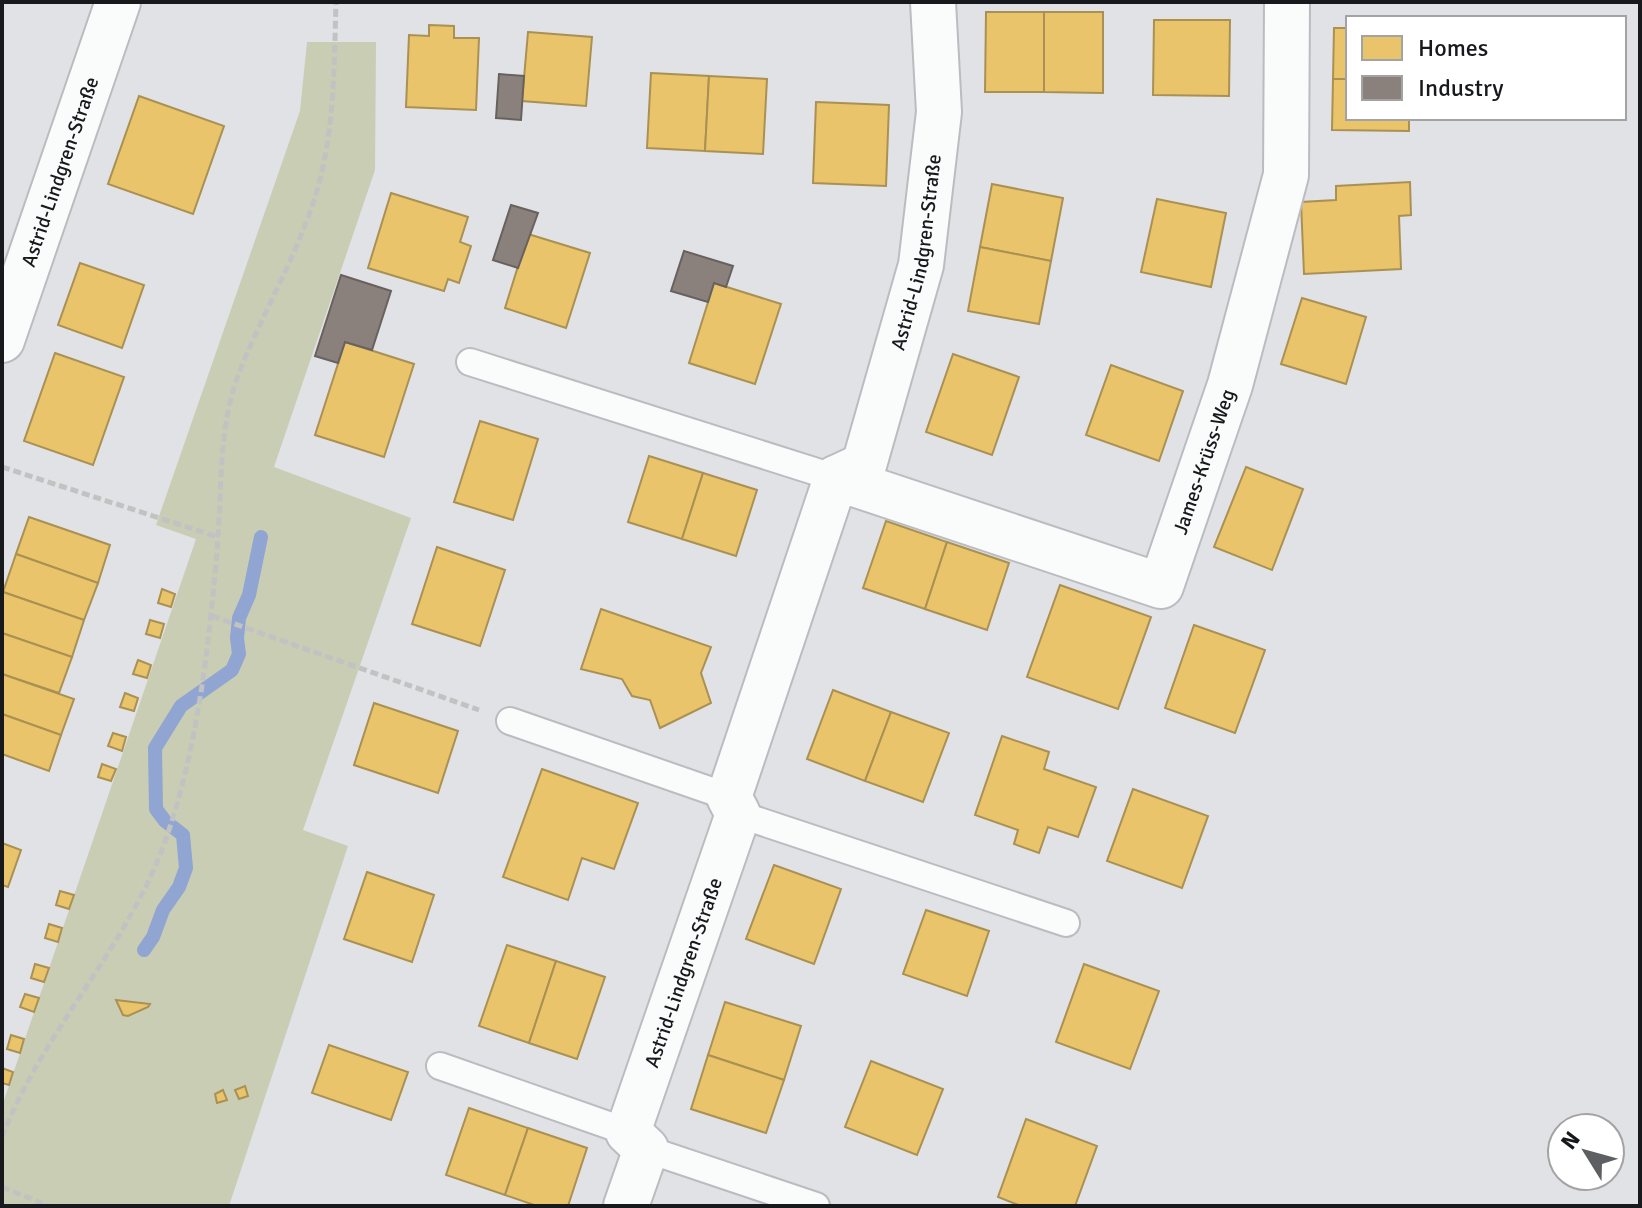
<svg xmlns="http://www.w3.org/2000/svg" width="1642" height="1208" font-family="Signika,sans-serif">
  <style>
    .green { fill: #c9cdb4 }
    .homes { fill: #e9c46a; stroke: #aa9153; stroke-width: 2 }
    .industry { fill: #8a817c; stroke: #68625f; stroke-width: 2 }
    .lines { fill: none; stroke-linecap: round; stroke-linejoin: round }
    .stream { stroke: #90a5d2; stroke-width: 14 }
    .lane-casing { stroke: #bbbcc0; stroke-width: 30 }
    .street-casing { stroke: #bbbcc0; stroke-width: 48 }
    .path { stroke: #c2c2c3; stroke-width: 5; stroke-dasharray: 8 4; stroke-linecap: butt }
    .lane { stroke: #fafbfb; stroke-width: 26 }
    .street { stroke: #fafbfb; stroke-width: 44 }
    .labels { text-anchor: middle; stroke-width: 8; stroke-linejoin: round; paint-order: stroke }
    .street-label { font-size: 20px; fill: #18191c; stroke: #fff }
  </style>
  <rect width="100%" height="100%" fill="#e0e2e6"/>
  <path class="green" d="M307,42H376L375,170L274,467L411,518L303,830L348,846L229,1206H2V1106L196,539L156,525L300,111Z"/>
  <g class="homes">
    <path d="M986,12H1044V92H985Z"/>
    <path d="M1044,12H1103V93L1044,92Z"/>
    <path d="M1154,20H1230L1229,96L1153,95Z"/>
    <path d="M429,25L454,26V38H479L476,110L406,107L409,35L429,36Z"/>
    <path d="M1334,28H1348V79H1333Z"/>
    <path d="M528,32L592,37L586,106L522,101Z"/>
    <path d="M651,73L709,76L705,151L647,148Z"/>
    <path d="M709,76L767,79L763,154L705,151Z"/>
    <path d="M1333,79H1348V118H1409V131L1332,130Z"/>
    <path d="M139,96L224,126L193,214L108,184Z"/>
    <path d="M816,102L889,105L886,186L813,183Z"/>
    <path d="M1410,182L1411,215L1399,216L1401,269L1304,274L1301,202L1336,200V186Z"/>
    <path d="M992,184L1063,198L1051,261L980,247Z"/>
    <path d="M391,193L468,217L460,242L471,246L459,283L448,279L444,291L368,268Z"/>
    <path d="M1157,199L1226,213L1211,287L1141,272Z"/>
    <path d="M528,234L590,253L566,328L505,308Z"/>
    <path d="M980,247L1051,261L1039,324L968,311Z"/>
    <path d="M80,263L144,285L122,348L58,325Z"/>
    <path d="M714,283L781,304L755,384L689,363Z"/>
    <path d="M1302,298L1366,317L1346,384L1281,364Z"/>
    <path d="M345,342L414,364L384,457L315,435Z"/>
    <path d="M55,353L124,377L93,465L24,441Z"/>
    <path d="M953,354L1019,377L992,455L926,432Z"/>
    <path d="M1111,365L1183,391L1159,461L1086,435Z"/>
    <path d="M480,421L538,439L513,520L454,502Z"/>
    <path d="M649,456L703,473L682,539L628,522Z"/>
    <path d="M1246,467L1303,489L1272,570L1214,547Z"/>
    <path d="M703,473L757,490L736,556L682,539Z"/>
    <path d="M29,517L110,545L98,583L16,554Z"/>
    <path d="M886,521L947,542L925,609L863,588Z"/>
    <path d="M947,542L1009,563L987,630L925,609Z"/>
    <path d="M437,547L505,570L480,646L412,624Z"/>
    <path d="M16,554L98,583L84,620L3,592Z"/>
    <path d="M1060,585L1151,617L1118,709L1027,677Z"/>
    <path d="M162,589L175,594L171,607L158,603Z"/>
    <path d="M3,592L84,620L72,657L2,633Z"/>
    <path d="M601,609L711,647L701,673L711,703L660,728L650,700L632,696L622,679L581,669Z"/>
    <path d="M150,620L164,624L160,638L146,634Z"/>
    <path d="M1194,625L1265,650L1235,733L1165,708Z"/>
    <path d="M2,633L72,657L59,693L2,674Z"/>
    <path d="M138,660L151,665L147,678L133,674Z"/>
    <path d="M2,674L74,699L61,735L2,714Z"/>
    <path d="M833,690L891,712L865,781L807,759Z"/>
    <path d="M125,693L138,698L134,711L120,707Z"/>
    <path d="M374,703L458,731L438,793L354,765Z"/>
    <path d="M891,712L949,733L923,802L865,781Z"/>
    <path d="M2,714L61,735L49,771L2,754Z"/>
    <path d="M113,733L126,737L122,751L108,746Z"/>
    <path d="M1002,736L1049,752L1044,769L1096,787L1078,837L1048,827L1039,853L1014,844L1018,830L975,815Z"/>
    <path d="M102,764L116,769L111,781L98,777Z"/>
    <path d="M542,769L638,803L614,869L582,858L568,900L503,877Z"/>
    <path d="M1133,789L1208,816L1182,888L1107,861Z"/>
    <path d="M2,843L21,850L8,887L2,885Z"/>
    <path d="M774,865L841,889L814,964L746,939Z"/>
    <path d="M367,872L434,895L412,962L344,939Z"/>
    <path d="M60,891L74,895L69,909L56,905Z"/>
    <path d="M926,910L989,931L967,996L903,974Z"/>
    <path d="M49,924L62,928L58,942L45,938Z"/>
    <path d="M507,945L556,961L529,1043L479,1026Z"/>
    <path d="M556,961L605,977L577,1059L529,1043Z"/>
    <path d="M35,964L49,968L44,982L31,978Z"/>
    <path d="M1084,964L1159,991L1130,1069L1056,1042Z"/>
    <path d="M25,994L39,998L34,1012L20,1007Z"/>
    <path d="M116,1000L150,1004L148,1007L128,1016L123,1015Z"/>
    <path d="M725,1002L801,1026L784,1080L708,1055Z"/>
    <path d="M11,1035L24,1039L20,1053L7,1049Z"/>
    <path d="M329,1045L408,1072L391,1120L312,1093Z"/>
    <path d="M708,1055L784,1080L766,1133L691,1109Z"/>
    <path d="M871,1061L943,1089L917,1155L845,1127Z"/>
    <path d="M2,1068L13,1072L9,1085L2,1083Z"/>
    <path d="M245,1086L248,1096L239,1099L235,1090Z"/>
    <path d="M223,1090L227,1100L217,1103L215,1094Z"/>
    <path d="M469,1108L528,1128L505,1195L446,1175Z"/>
    <path d="M1026,1119L1097,1146L1075,1206H1021L998,1197Z"/>
    <path d="M528,1128L587,1148L568,1206H537L505,1195Z"/>
  </g>
  <g class="industry">
    <path d="M499,74L524,76L521,120L496,118Z"/>
    <path d="M511,205L538,213L518,268L493,260Z"/>
    <path d="M684,251L733,266L726,287L714,283L708,302L671,291Z"/>
    <path d="M341,275L391,291L372,350L345,342L338,363L315,356Z"/>
  </g>
  <g class="lines">
    <path class="stream" d="M144,950L153,937L163,910L179,887L186,868L183,835L165,821L156,809L155,748L181,706L232,670L239,654L237,638L239,618L249,595L261,537"/>
    <defs>
      <g id="lane">
        <path d="M470,362L836,478"/>
        <path d="M510,721L729,797"/>
        <path d="M738,814L1066,923"/>
        <path d="M440,1066L628,1132"/>
        <path d="M646,1149L816,1206"/>
      </g>
      <g id="street">
        <path id="s1" d="M2,340L118,2"/>
        <path id="s2" d="M836,478L1161,586L1230,385L1286,175L1287,2"/>
        <path id="s3" d="M626,1206L646,1149L628,1132L738,814L729,797L836,478L864,465L921,265L939,112L933,2"/>
      </g>
    </defs>
    <use href="#lane" class="lane-casing"/>
    <use href="#street" class="street-casing"/>
    <g class="path">
      <path d="M2,467L218,537"/>
      <path d="M212,616L479,710"/>
      <path d="M2,1137C42,1033 124,951 163,847C198,752 210,638 218,538C221,497 220,453 228,412C234,378 250,347 264,316C283,276 303,236 316,194C335,131 334,66 336,2"/>
      <path d="M2,1187L49,1206"/>
    </g>
    <use href="#lane" class="lane"/>
    <use href="#street" class="street"/>
  </g>
  <g class="labels">
    <g class="street-label">
      <text dy="7" stroke="none"><textPath href="#s1" startOffset="178">Astrid-Lindgren-Straße</textPath></text>
      <text dy="7" stroke="none"><textPath href="#s3" startOffset="1028">Astrid-Lindgren-Straße</textPath></text>
      <text dy="7" stroke="none"><textPath href="#s2" startOffset="474">James-Krüss-Weg</textPath></text>
      <text dy="7" stroke="none"><textPath href="#s3" startOffset="254">Astrid-Lindgren-Straße</textPath></text>
    </g>
  </g>
  <rect width="1642" height="1208" fill="none" stroke="#18191c" stroke-width="8"/>
  <rect x="1346" y="16" width="280" height="104" fill="#ffffff" stroke="#a3a3a4" stroke-width="2"/>
  <rect x="1362" y="36" width="40" height="24" fill="#e9c46a" stroke="#a3a3a4" stroke-width="2"/>
  <text x="1418" y="56" font-size="24" fill="#18191c">Homes</text>
  <rect x="1362" y="76" width="40" height="24" fill="#8a817c" stroke="#a3a3a4" stroke-width="2"/>
  <text x="1418" y="96" font-size="24" fill="#18191c">Industry</text>
  <g transform="translate(1586 1152) rotate(307)"><circle r="38" fill="#ffffff" stroke="#a3a3a4" stroke-width="2"/>
  <path d="M0-6L14 30L0 20L-14 30Z" fill="#5e5f63"/>
  <text y="-12" font-size="22" font-weight="bold" text-anchor="middle" fill="#18191c">N</text>
  </g>
</svg>
